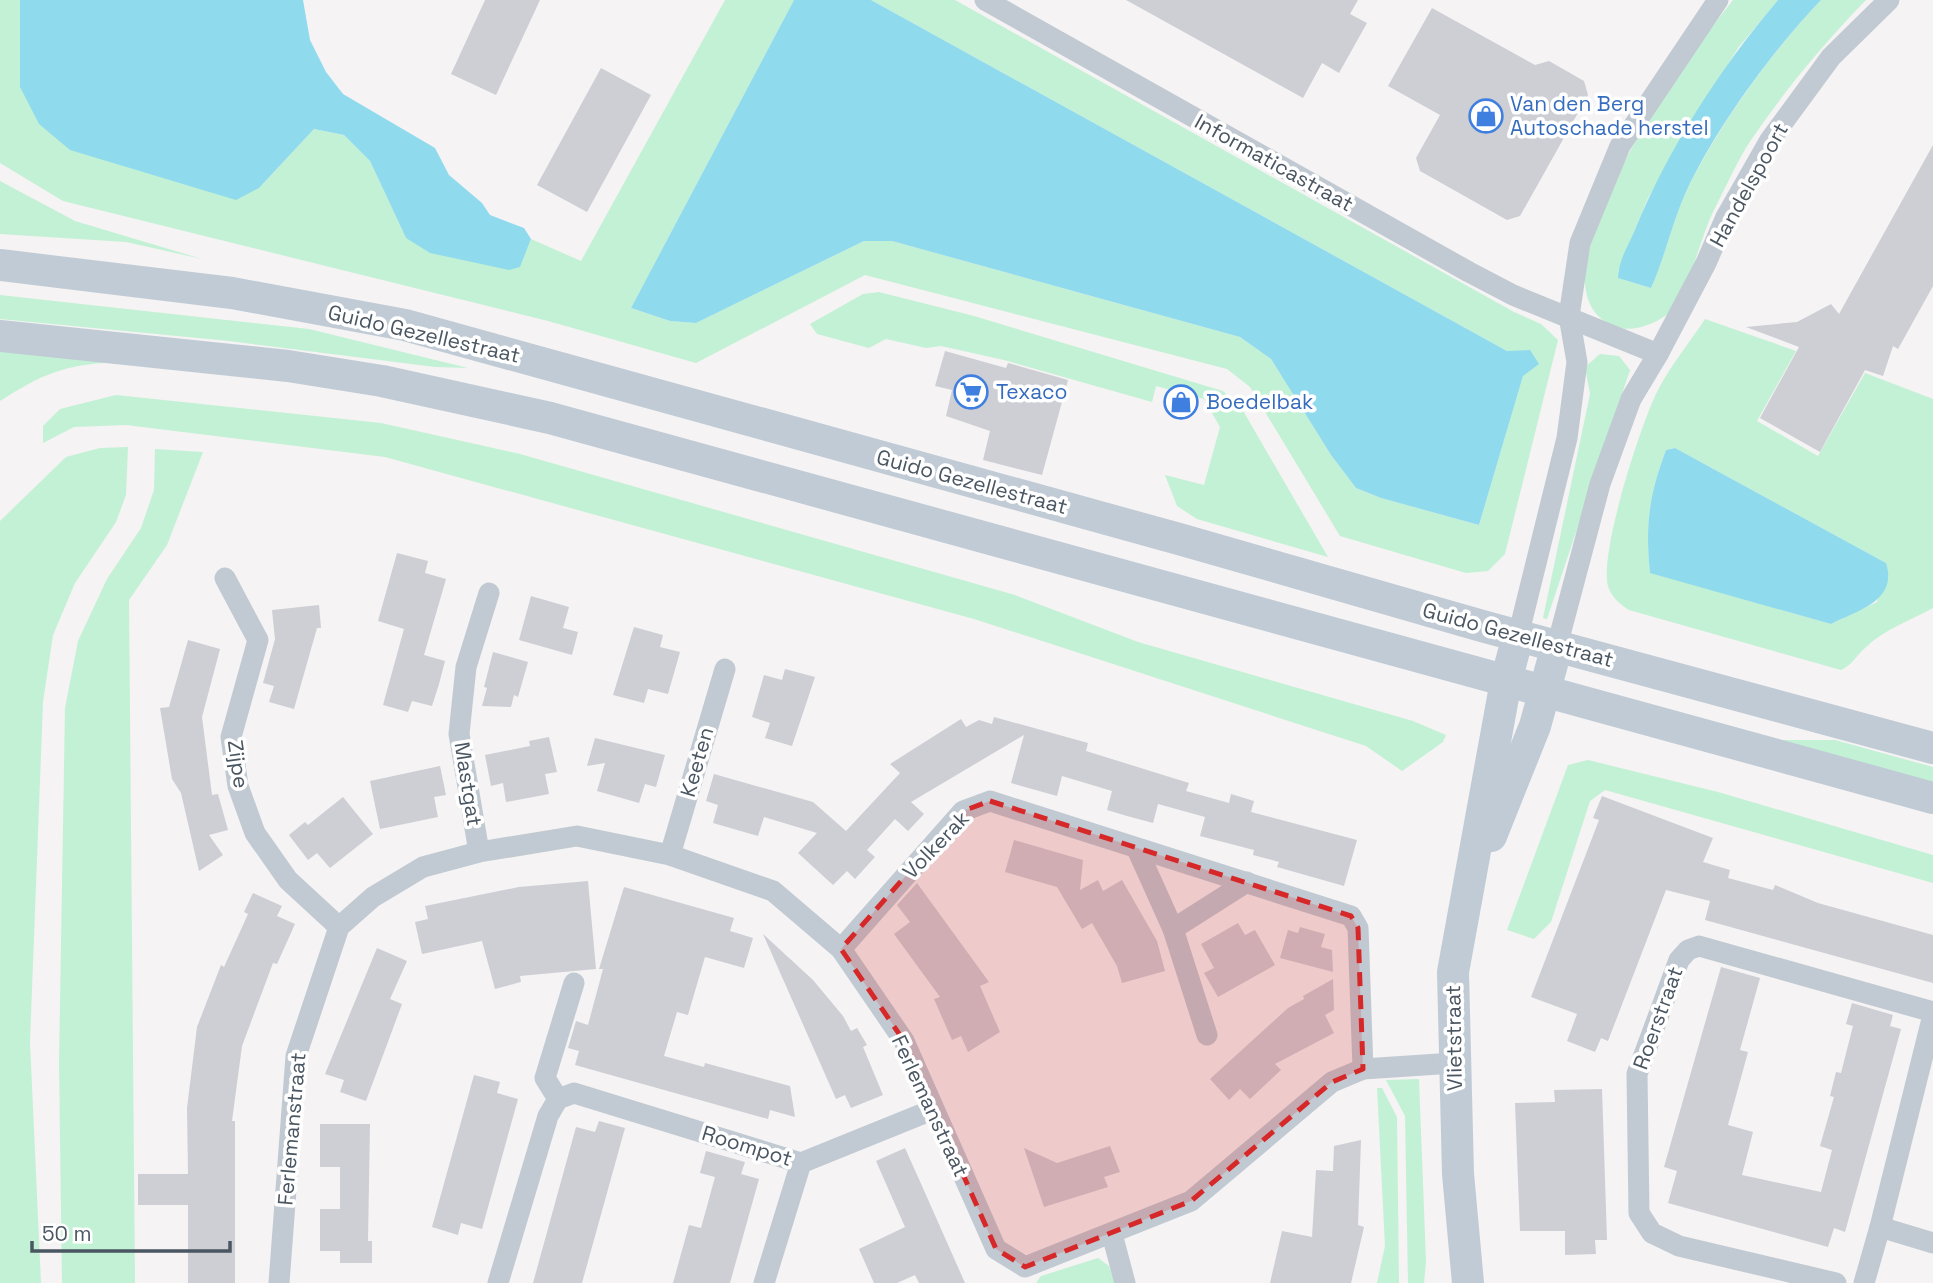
<svg xmlns="http://www.w3.org/2000/svg" width="1933" height="1283" font-family="'Space Grotesk',sans-serif">
  <style>
    .green { fill: #c3f1d5; fill-rule: evenodd }
    .water { fill: #90daee }
    .building { fill: #cdcfd5 }
    .lines { fill: none; stroke-linecap: round; stroke-linejoin: round }
    .street { stroke: #c1cad2; stroke-width: 21 }
    .secondary { stroke: #c1cbd6; stroke-width: 32 }
    .marked { fill: #d62828; fill-opacity: 0.2; stroke: #d62828; stroke-width: 5; stroke-dasharray: 14 9; stroke-linejoin: round }
    .labels { text-anchor: middle; stroke-width: 7; stroke-linejoin: round; paint-order: stroke }
    .shop-label { font-size: 21px; fill: #366cbe; stroke: #fff; text-anchor: start }
    .street-label { font-size: 21px; fill: #4a5661; stroke: #fff }
  </style>
  <rect width="100%" height="100%" fill="#f5f3f3"/>
  <g class="green">
    <path d="M0,0H20V87L259,188L314,129L344,135L370,161L406,238L520,266L531,239L581,261L725,0H794L631,308L670,321L696,323L864,241H892L1240,337L1271,359L1331,455L1356,488L1381,498L1479,525L1523,376L1521,353L1507,351L871,0H955L1514,312L1541,324L1558,340L1505,554L1488,571L1466,573L1340,536L1250,387L1227,369L865,275L696,363L548,321L63,201L0,163Z"/>
    <path d="M1733,0H1778L1738,48L1648,198L1618,271L1619,278L1651,288C1665,256 1672,223 1686,192C1716,129 1773,50 1821,0H1866C1824,43 1785,90 1751,140C1737,161 1726,187 1714,210C1700,237 1689,293 1670,312C1658,323 1633,333 1616,327C1513,289 1696,46 1733,0Z"/>
    <path d="M0,181L75,221L202,259L126,242L0,234Z"/>
    <path d="M879,292L974,316L1223,391L1242,409L1328,557L1197,519L1177,506L1165,475L1204,485L1220,427L1204,399L1156,386L1152,402L1004,360L941,346L926,348L886,339L869,348L817,334L810,324L863,294Z"/>
    <path d="M0,295L309,329L468,368L435,367L229,341L0,319Z"/>
    <path d="M1705,319L1796,351L1757,421L1818,456L1865,373L1933,399V608C1911,620 1883,630 1865,648C1857,655 1851,666 1841,670L1629,610C1620,604 1611,597 1608,586C1599,553 1641,423 1658,390C1671,365 1690,342 1705,319ZM1675,448L1886,563L1877,602L1831,624L1650,572C1645,525 1649,495 1666,450Z"/>
    <path d="M0,351L114,362C64,365 42,374 0,401Z"/>
    <path d="M1600,354L1619,356L1630,370L1547,619L1543,618L1590,394L1585,367Z"/>
    <path d="M116,395L381,423L520,454L1015,595L1138,642L1413,721L1446,735L1443,742L1402,771L1366,746L974,619L385,457L126,425L74,427L43,443V426L60,409Z"/>
    <path d="M128,447L126,495L116,522L75,583L53,635L43,702L30,1042L41,1283H0V521L66,457L100,448Z"/>
    <path d="M155,449L203,452L167,545L129,600L135,1283H62L59,1063L65,708L78,641L107,579L141,528L154,490Z"/>
    <path d="M1770,740H1835L1933,767V786Z"/>
    <path d="M1588,760L1718,792L1933,855V883L1605,790L1590,801L1551,922L1534,939L1507,930L1568,765Z"/>
    <path d="M1419,1079L1426,1262L1424,1283H1408L1405,1116L1386,1080Z"/>
    <path d="M1377,1088H1382L1397,1117L1399,1283H1377L1385,1246Z"/>
    <path d="M1098,1258L1109,1266L1116,1283H1036L1041,1276Z"/>
  </g>
  <g class="water">
    <path d="M20,0H303L310,40L326,72L343,94L435,148L449,175L482,203L490,215L524,228L531,239L520,267L509,270L430,253L406,238L370,161L344,135L314,129L259,188L236,200L70,150L39,124L20,87Z"/>
    <path d="M794,0H871L1507,351L1530,350L1539,364L1523,376L1479,525L1381,498L1356,488L1331,455L1271,359L1240,337L892,241H864L696,323L670,321L631,308Z"/>
    <path d="M1778,0H1821C1773,50 1715,129 1686,192C1672,223 1665,257 1651,288L1618,278C1618,262 1628,246 1634,232C1669,147 1719,70 1778,0Z"/>
    <path d="M1675,448L1886,563C1898,601 1858,610 1831,624L1650,573C1645,525 1649,495 1666,450Z"/>
  </g>
  <g class="building">
    <path d="M485,0H540L496,95L451,74Z"/>
    <path d="M1126,0H1358L1350,14L1367,23L1339,73L1322,63L1303,98Z"/>
    <path d="M1432,8L1535,65L1549,61L1584,81L1588,95L1520,216L1507,220L1420,171L1416,158L1440,115L1388,86Z"/>
    <path d="M601,68L651,95L587,212L537,185Z"/>
    <path d="M1933,145V286L1898,349L1893,346L1883,376L1865,370L1820,452L1760,418L1799,347L1746,327L1797,322L1831,304L1839,314Z"/>
    <path d="M945,351L1006,368L1008,363L1068,380L1042,475L983,460L990,431L946,416L952,390L935,386Z"/>
    <path d="M397,553L428,561L425,573L446,579L424,655L445,661L439,684L432,706L412,701L408,712L383,705L404,629L378,621Z"/>
    <path d="M531,596L569,607L563,628L578,632L572,655L519,640Z"/>
    <path d="M319,605L321,628H317L294,709L269,702L274,686L263,683L275,639L272,610Z"/>
    <path d="M634,627L663,635L660,647L680,652L668,694L648,689L644,703L613,695Z"/>
    <path d="M188,640L220,649L202,717L212,795L218,794L228,830L209,835L223,855L199,871L181,793L172,779L160,708L169,707Z"/>
    <path d="M493,652L528,662L518,697L514,695L511,707L482,706L487,688L484,687Z"/>
    <path d="M785,669L815,677L792,746L765,738L770,723L752,717L764,675L782,680Z"/>
    <path d="M994,717L1088,743L1086,751L1189,783L1186,791L1229,803L1231,794L1254,801L1251,812L1357,840L1344,886L1277,867L1279,862L1253,855L1254,850L1200,836L1205,817L1158,804L1153,823L1127,816L1107,810L1112,791L1062,776L1057,796L1011,783L1024,735L911,802L924,814L908,831L895,819L867,850L875,857L855,879L847,871L833,885L798,853L817,833L764,817L758,836L713,823L718,805L706,801L714,774L813,802L846,831L900,773L890,764L961,719L966,727L979,720L992,724Z"/>
    <path d="M549,737L557,772L545,774L549,794L506,802L503,783L491,786L485,755L530,746L529,741Z"/>
    <path d="M595,738L665,755L656,787L645,784L639,803L597,791L605,763L587,766Z"/>
    <path d="M440,766L446,795L434,797L438,817L380,829L370,781Z"/>
    <path d="M1602,796L1713,838L1703,862L1730,870L1728,878L1773,890L1775,885L1818,903L1933,935V983L1705,920L1710,901L1666,890L1608,1041L1601,1038L1595,1052L1567,1041L1577,1014L1531,997L1599,820L1593,818Z"/>
    <path d="M343,797L373,834L330,868L317,853L308,860L289,835L305,822L308,825Z"/>
    <path d="M1014,840L1083,860L1080,890L1098,880L1103,891L1122,880L1157,941L1165,971L1122,983L1117,966L1092,923L1082,929L1057,887L1005,872Z"/>
    <path d="M588,881L596,969L520,976L521,982L495,989L482,941L422,954L415,922L428,919L425,906L519,887Z"/>
    <path d="M917,883L989,982L980,986L1000,1032L968,1052L961,1036L952,1040L934,999L940,997L894,934L910,922L897,905Z"/>
    <path d="M624,887L734,918L730,931L753,938L744,968L705,957L688,1015L677,1012L664,1056L704,1067L705,1063L790,1086L795,1117L770,1110L768,1119L575,1065L579,1051L568,1048L576,1021L588,1025L603,969H599Z"/>
    <path d="M253,893L282,906L277,916L295,924L277,964L273,963L242,1046L232,1121H235V1283H188V1205H138V1174H188L187,1108L197,1027L221,965L224,967L248,914L244,912Z"/>
    <path d="M1238,923L1245,935L1255,930L1275,965L1218,997L1204,973L1214,968L1201,944Z"/>
    <path d="M1300,927L1325,934L1321,947L1332,950L1333,972L1280,958L1288,930L1298,933Z"/>
    <path d="M763,934L813,980L843,1016L851,1031L857,1028L867,1045L863,1047L883,1095L851,1108L845,1095L836,1099Z"/>
    <path d="M377,948L407,961L390,999L402,1004L366,1101L340,1092L344,1080L325,1074Z"/>
    <path d="M1721,967L1760,978L1740,1050L1748,1052L1728,1125L1753,1132L1742,1175L1821,1192L1832,1150L1820,1146L1834,1097L1830,1096L1836,1072L1841,1073L1853,1026L1846,1024L1852,1003L1893,1015L1890,1026L1901,1029L1845,1232L1834,1228L1828,1247L1668,1203L1677,1171L1664,1167Z"/>
    <path d="M1333,979L1334,1010L1325,1015L1334,1033L1275,1064L1281,1070L1250,1099L1240,1089L1229,1100L1210,1079L1288,1008L1304,999L1303,996Z"/>
    <path d="M474,1075L500,1082L497,1093L518,1099L482,1229L461,1223L458,1235L432,1227Z"/>
    <path d="M1602,1089L1607,1240H1595L1596,1254L1565,1255V1231H1520L1515,1103L1555,1102L1554,1090Z"/>
    <path d="M599,1121L625,1128L582,1283H533L576,1127L595,1132Z"/>
    <path d="M320,1124H370L368,1241H372V1263H340V1251H320V1209H340V1167H320Z"/>
    <path d="M1361,1140L1358,1225L1364,1227L1351,1283H1270L1282,1231L1312,1237L1316,1170L1333,1171L1334,1146Z"/>
    <path d="M1110,1146L1120,1172L1104,1177L1108,1187L1044,1207L1024,1148L1057,1163Z"/>
    <path d="M905,1148L922,1186L965,1283H919L915,1275L897,1283H874L859,1249L905,1227L876,1161Z"/>
    <path d="M706,1151L745,1162L741,1174L759,1179L730,1283H673L689,1225L701,1228L715,1177L700,1173Z"/>
  </g>
  <g class="lines">
    <g class="street">
      <path d="M985,0L1469,272L1513,295L1658,354"/>
      <path d="M225,578L258,640L231,737L238,786L255,833L288,880L339,927"/>
      <path d="M1518,636L1567,438L1577,362L1569,316L1580,243L1620,146L1718,0"/>
      <path d="M1557,646L1600,484L1631,399L1658,354L1706,263L1726,217L1770,140L1831,57L1889,0"/>
      <path d="M1137,849L1173,929L1207,1035"/>
      <path d="M479,852L459,734L466,667L489,593"/>
      <path d="M670,855L725,669"/>
      <path d="M1173,929L1247,882"/>
      <path d="M841,949L963,811L990,801L1351,916L1358,928L1363,1069"/>
      <path d="M558,1099L545,1078L574,983"/>
      <path d="M1880,1227L1933,1015"/>
      <path d="M1112,1234L1125,1283"/>
      <path d="M279,1283L296,1056L339,927L373,897L423,867L479,852L577,836L670,855L773,891L841,949L904,1041L996,1249L1025,1267L1191,1201L1332,1082L1363,1069L1454,1063"/>
      <path d="M498,1283L548,1116L558,1099L574,1093L801,1163L932,1110"/>
      <path d="M764,1283L801,1163"/>
      <path d="M1836,1283L1679,1246L1652,1233L1639,1213L1637,1074L1679,960L1688,950L1699,946L1933,1012"/>
      <path d="M1864,1283L1880,1227L1933,1243"/>
    </g>
    <g class="secondary">
      <path d="M0,265L232,293L405,325L1179,539L1482,626L1933,748"/>
      <path d="M0,336L288,366L382,381L550,418L1933,798"/>
      <path d="M1491,836L1535,726L1557,646"/>
      <path d="M1468,1283L1458,1174L1453,972L1506,681L1518,636"/>
    </g>
  </g>
  <path class="marked" d="M990,801L1351,916L1358,928L1363,1069L1332,1082L1191,1201L1025,1267L996,1249L904,1041L841,949L963,811Z"/>
  <defs>
    <symbol id="shop-ring" viewBox="-11 -11 22 22"><circle r="9.5" fill="#fff" stroke="#3f7fe0" stroke-width="1.5"/><path d="M-5-2.5h2.3a2.7 3.5 0 0 1 5.4 0H5L5.5 6h-11ZM-1.5-2.5h3a1.5 2.3 0 0 0-3 0Z" fill="#3f7fe0"/></symbol>
    <symbol id="supermarket-ring" viewBox="-11 -11 22 22"><circle r="9.5" fill="#fff" stroke="#3f7fe0" stroke-width="1.5"/><path d="M-6-5.5h2.5l.6 2H6L4.5 2H-2.5L-4.4-4H-6ZM-1.5 3.2a1.3 1.3 0 1 0 .1 0ZM3 3.2a1.3 1.3 0 1 0 .1 0Z" fill="#3f7fe0"/></symbol>
  </defs>
  <g fill-rule="evenodd">
    <use href="#shop-ring" x="1467" y="97" width="38" height="38"/>
    <use href="#supermarket-ring" x="952" y="373" width="38" height="38"/>
    <use href="#shop-ring" x="1162" y="383" width="38" height="38"/>
  </g>
  <g class="labels">
    <g class="shop-label">
      <text x="1510" y="111">Van den Berg<tspan x="1510" dy="24">Autoschade herstel</tspan></text>
      <text x="996" y="399">Texaco</text>
      <text x="1206" y="409">Boedelbak</text>
    </g>
    <g class="street-label">
      <text transform="translate(1274 163) rotate(29)" y="7">Informaticastraat</text>
      <text transform="translate(1749 185) rotate(-61)" y="7">Handelspoort</text>
      <text transform="translate(424 334) rotate(13)" y="7">Guido Gezellestraat</text>
      <text transform="translate(972 482) rotate(15)" y="7">Guido Gezellestraat</text>
      <text transform="translate(1518 635) rotate(15)" y="7">Guido Gezellestraat</text>
      <text transform="translate(697 762) rotate(-74)" y="7">Keeten</text>
      <text transform="translate(238 764) rotate(82)" y="7">Zijpe</text>
      <text transform="translate(468 784) rotate(81)" y="7">Mastgat</text>
      <text transform="translate(936 845) rotate(-46)" y="7">Volkerak</text>
      <text transform="translate(1658 1018) rotate(-70)" y="7">Roerstraat</text>
      <text transform="translate(1454 1038) rotate(-91)" y="7">Vlietstraat</text>
      <text transform="translate(930 1106) rotate(65)" y="7">Ferlemanstraat</text>
      <text transform="translate(292 1129) rotate(-85)" y="7">Ferlemanstraat</text>
      <text transform="translate(747 1146) rotate(17)" y="7">Roompot</text>
    </g>
  </g>
  <path d="M32 1241v10h198v-10" fill="none" stroke="#4a5661" stroke-width="3.5"/>
  <text x="42" y="1241" font-size="21" fill="#4a5661" stroke="#ffffff" stroke-width="5" paint-order="stroke">50 m</text>
</svg>
